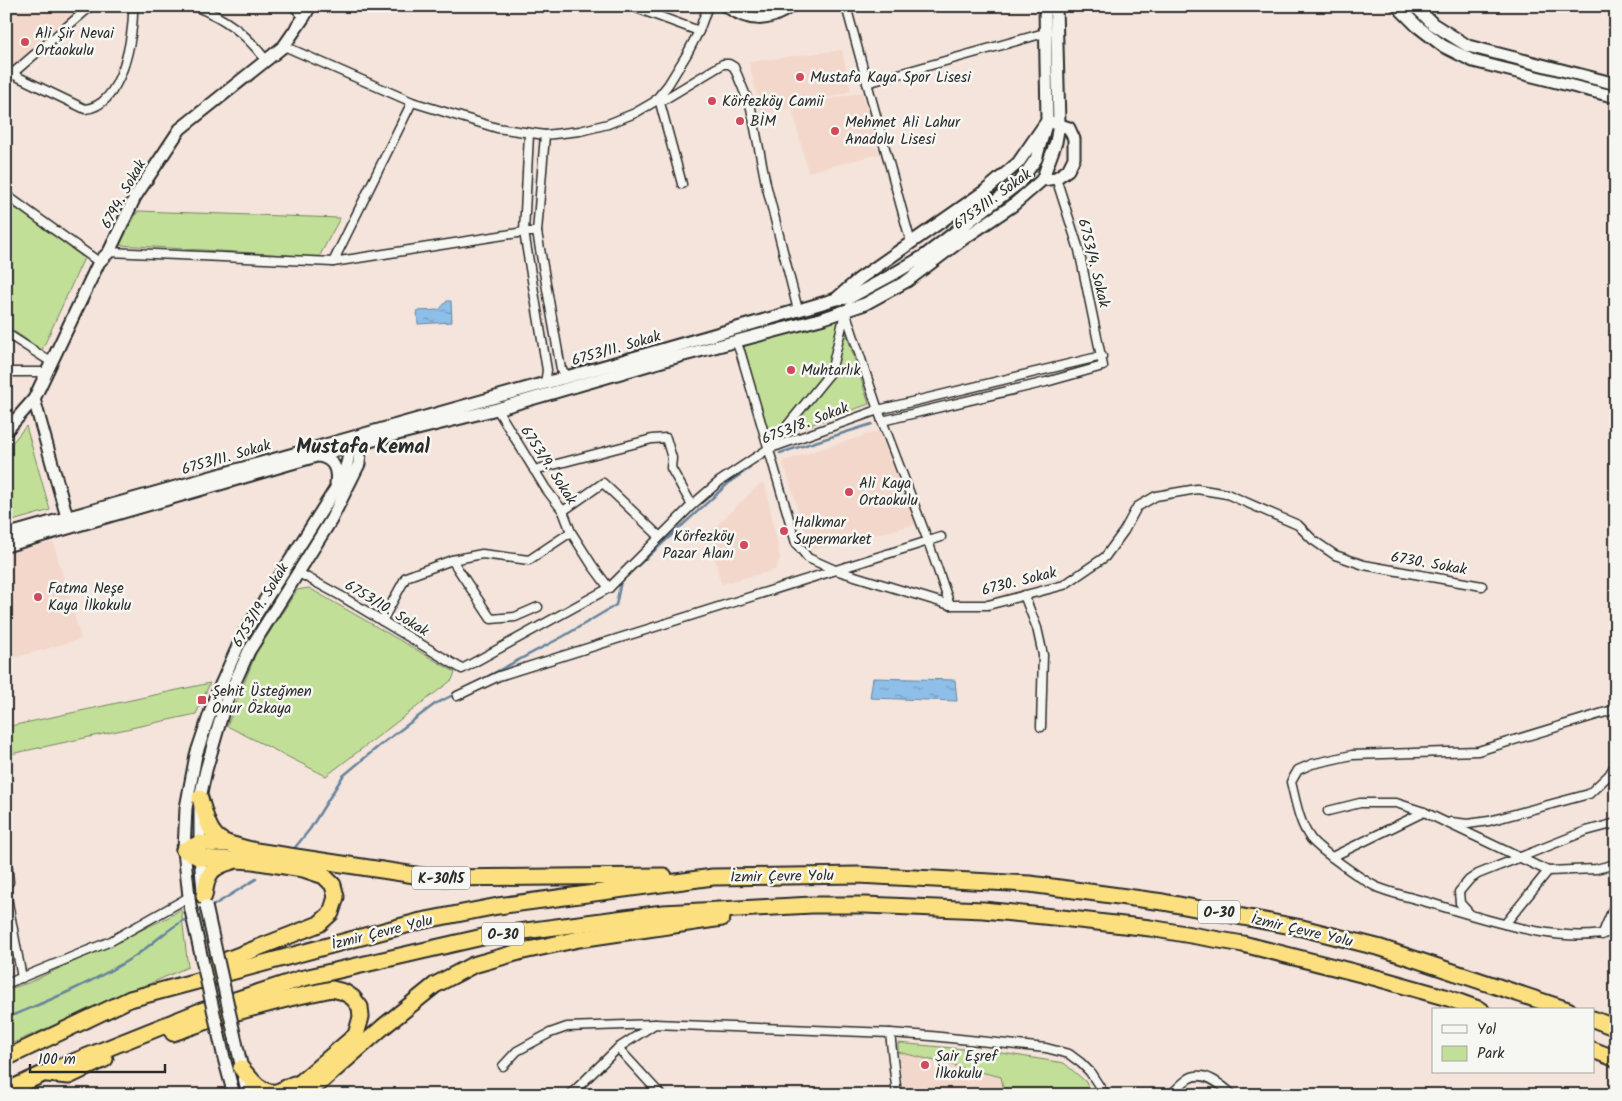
<svg xmlns="http://www.w3.org/2000/svg" width="1622" height="1101" font-family="Kalam,sans-serif">
  <style>
    .built { fill: #f3d7ca }
    .green { fill: #c1df97; stroke: #768561 }
    .water { fill: url(#water-ripples); stroke: #66849d }
    .lines { fill: none; stroke-linecap: round; stroke-linejoin: round }
    .stream { stroke: #66849d; stroke-width: 2.5 }
    .street-casing { stroke: #2b2b2b; stroke-width: 11 }
    .secondary-casing { stroke: #2b2b2b; stroke-width: 15 }
    .highway-casing { stroke: #2b2b2b; stroke-width: 19 }
    .street { stroke: #f6f6f2; stroke-width: 8 }
    .secondary { stroke: #f6f6f2; stroke-width: 11 }
    .highway { stroke: #fce080; stroke-width: 15 }
    .secondary-bridge-casing { stroke: #2b2b2b; stroke-width: 15; stroke-linecap: butt }
    .secondary-bridge { stroke: #f6f6f2; stroke-width: 11 }
    .poi-dot { fill: #d1495b; stroke: #f6f6f2; stroke-width: 2 }
    .labels { text-anchor: middle; stroke-width: 5; stroke-linejoin: round; paint-order: stroke }
    .shield { fill: #f6f6f2; stroke: #686867; stroke-width: 1 }
    .shield-label { font-size: 14px; font-weight: bold; fill: #2b2b2b }
    .poi-label { font-size: 15px; fill: #2b2b2b; stroke: #f6f6f2; text-anchor: start }
    .street-label { font-size: 15px; fill: #2b2b2b; stroke: #f6f6f2 }
    .district-label { font-size: 20px; font-weight: bold; fill: #2b2b2b; stroke: #f6f6f2 }
  </style>
  <defs>
    <pattern id="water-ripples" width="26" height="14" patternUnits="userSpaceOnUse" patternTransform="scale(1.25)"><rect width="26" height="14" fill="#8ebfe9"/><path d="M2 4q2-2 4 0t4 0M15 11q2-2 4 0t4 0" fill="none" stroke="#749bbd"/></pattern>
  </defs>
  <rect width="100%" height="100%" fill="#f4e4db"/>
  <filter id="ink" filterUnits="userSpaceOnUse"><feTurbulence type="fractalNoise" baseFrequency=".02" numOctaves="2"/><feDisplacementMap in="SourceGraphic" scale="10" xChannelSelector="R" yChannelSelector="G"/><feConvolveMatrix kernelMatrix="1 2 1 2 8 2 1 2 1" color-interpolation-filters="sRGB"/></filter>
  <g filter="url(#ink)">
    <g class="built">
      <path d="M10,6H84L6,75V9Z"/>
      <path d="M842,50L851,91L804,105L862,92L879,154L808,172L792,108L761,114L749,62Z"/>
      <path d="M879,431L917,524L811,550L783,461Z"/>
      <path d="M760,484H765L780,558L775,570L721,584L709,533Z"/>
      <path d="M53,542L81,639L6,660V554Z"/>
      <path d="M898,1052L1001,1077L1005,1095H904Z"/>
    </g>
    <g class="green">
      <path d="M6,201L84,258L42,350L6,326Z"/>
      <path d="M138,211L340,218L319,257L119,245Z"/>
      <path d="M841,317L869,404L793,431L766,430L744,346Z"/>
      <path d="M26,426L50,510L6,523V450Z"/>
      <path d="M309,588L455,672L452,680L326,776L227,726L256,653L297,590Z"/>
      <path d="M210,683L196,714L6,755V727Z"/>
      <path d="M181,909L188,967L6,1046V990L28,983L169,917Z"/>
      <path d="M898,1043L996,1052L1064,1063L1085,1081L1093,1095H1005L1001,1077L898,1052Z"/>
    </g>
    <g class="water">
      <path d="M447,301H451L452,322L418,324L417,311L439,310Z"/>
      <path d="M873,678L955,680L957,701L870,698Z"/>
    </g>
    <g class="lines">
      <g class="stream">
        <path d="M780,453L872,424"/>
        <path d="M477,682L564,636L616,605L621,581L731,481L750,468"/>
        <path d="M293,850L310,829L343,776L379,746L435,704L457,693"/>
        <path d="M211,907L256,879"/>
        <path d="M6,1018C51,1000 94,982 135,956C153,944 168,928 188,918"/>
      </g>
      <defs>
        <g id="street">
          <path d="M194,6C226,18 246,34 266,60"/>
          <path d="M293,6L304,17"/>
          <path d="M631,6L699,31"/>
          <path d="M846,6L911,243"/>
          <path d="M284,46L412,102L497,128L545,135L580,131L608,124L635,113L654,102L668,85L687,54L699,31L708,6"/>
          <path d="M12,74L85,109C122,106 134,36 133,6"/>
          <path d="M6,79L91,6"/>
          <path d="M867,83L1048,32"/>
          <path d="M659,99L682,184"/>
          <path d="M660,102L723,64H729L734,67L751,108L766,184L798,310"/>
          <path d="M529,134L524,232L547,370L545,384"/>
          <path d="M545,135L537,232L561,369L569,377"/>
          <path d="M6,195L99,262"/>
          <path d="M109,252L333,262L412,102"/>
          <path d="M333,262L524,232H537"/>
          <path d="M845,311L878,410L928,541L950,605"/>
          <path d="M6,333L51,362"/>
          <path d="M736,341L741,354L796,543L808,558L835,570L950,605H988L1064,585L1105,557L1124,531L1137,507L1156,496L1197,489L1227,494L1298,525L1313,540L1335,555L1364,565L1482,586"/>
          <path d="M6,372H46"/>
          <path d="M497,409L546,489L563,511L571,532L592,565L609,588"/>
          <path d="M882,421L1046,382L1103,366L1079,250L1056,178"/>
          <path d="M769,448L831,372L845,313"/>
          <path d="M534,470L652,439L666,438L672,458L671,468L692,505"/>
          <path d="M563,511L603,483L659,536"/>
          <path d="M452,560L482,554L529,560L571,532"/>
          <path d="M297,572L341,596L462,669L609,588L692,505L720,481L768,449L878,410L1102,356"/>
          <path d="M1024,595L1037,628L1043,655L1041,727"/>
          <path d="M382,621L406,577L452,560L491,619L515,617L538,607"/>
          <path d="M457,696L499,676L941,537"/>
          <path d="M1616,709L1478,751L1352,755L1312,764L1298,770L1291,782C1296,802 1299,823 1311,839C1320,850 1366,883 1379,888C1397,895 1418,899 1437,905C1488,920 1564,946 1616,931"/>
          <path d="M1328,811L1360,803H1396L1424,812L1548,871L1596,869L1616,864"/>
          <path d="M1451,822L1468,824L1489,821L1589,794L1609,775L1616,764"/>
          <path d="M6,852L9,882H6"/>
          <path d="M1332,857L1424,812"/>
          <path d="M6,892L22,978"/>
          <path d="M1469,913L1460,903L1459,892L1469,880L1478,874L1586,831L1616,823"/>
          <path d="M1505,924L1548,871"/>
          <path d="M1602,935L1616,902"/>
          <path d="M6,984L111,941L189,897"/>
          <path d="M890,1033L897,1095"/>
          <path d="M618,1048L661,1095"/>
          <path d="M503,1066L517,1051L550,1033L567,1027L655,1024"/>
          <path d="M570,1095L618,1048L655,1024L890,1033L931,1036L1046,1048L1069,1054L1081,1063L1090,1072L1105,1095"/>
          <path d="M1170,1095C1176,1090 1182,1083 1188,1079C1203,1069 1222,1085 1233,1095"/>
        </g>
        <g id="secondary">
          <path d="M726,6C749,22 768,23 791,6"/>
          <path d="M1397,6L1417,26L1443,46L1473,61L1616,97"/>
          <path d="M1415,6L1433,24L1468,46L1616,84"/>
          <path d="M1042,180L1056,142L1059,124L1056,6"/>
          <path d="M836,299L859,279L985,191L1018,163L1047,121L1045,6"/>
          <path d="M34,399L67,517"/>
          <path d="M6,431L34,399L99,262L109,252L135,197L180,129L284,46L304,17L310,6"/>
          <path d="M319,456C334,459 338,469 336,484"/>
          <path d="M6,535C283,456 560,381 836,299L849,298L890,276L924,256L1019,183L1036,159L1047,121L1069,128L1074,139V158L1068,170L1056,178L1042,180L1012,206L963,239L907,281L865,304L824,318L669,359L497,409L358,444L6,546"/>
          <path d="M203,890L200,858V798L206,770L225,704L249,651L331,520L359,464L360,452L355,438"/>
          <path d="M190,906L184,850L186,808L196,755L215,698L243,635L341,480C345,469 353,454 345,443"/>
          <path d="M238,1051L248,1095"/>
          <path d="M224,1058L234,1095"/>
        </g>
        <g id="highway">
          <path d="M200,798C212,841 214,841 256,851L435,878L664,876"/>
          <path d="M184,850L200,858L253,861L303,869L324,876L333,885L336,897L331,913L319,924L206,968"/>
          <path d="M184,850L200,843L226,844"/>
          <path d="M204,896C207,874 210,867 233,861"/>
          <path d="M1593,1019L1616,1028"/>
          <path d="M173,1033L222,1016L290,998L332,989L344,992L353,998L360,1007L361,1017L356,1035L286,1095"/>
          <path d="M1593,1050L1616,1059"/>
          <path d="M6,1058L130,999L421,921L498,906L713,877L858,875L1030,884L1163,902L1302,928L1381,948L1568,1010"/>
          <path d="M241,1068C250,1078 260,1094 276,1092C282,1091 289,1086 294,1084"/>
          <path d="M47,1074L69,1076L105,1059"/>
          <path d="M6,1091L43,1074L198,1012L300,979L487,936L663,913L812,905H865L983,910L1053,917L1150,928L1243,944L1377,978L1448,998L1481,1010"/>
          <path d="M306,1095L383,1027L435,985L473,965L519,952L579,939L722,918"/>
        </g>
      </defs>
      <use href="#street" class="street-casing"/>
      <use href="#secondary" class="secondary-casing"/>
      <use href="#highway" class="highway-casing"/>
      <use href="#street" class="street"/>
      <use href="#secondary" class="secondary"/>
      <use href="#highway" class="highway"/>
      <defs>
        <g id="secondary-bridge">
          <path d="M190,906L224,1058"/>
          <path d="M206,906L238,1051"/>
        </g>
      </defs>
      <use href="#secondary-bridge" class="secondary-bridge-casing"/>
      <use href="#secondary-bridge" class="secondary-bridge"/>
    </g>
  </g>
  <g class="poi-dot">
    <circle cx="25" cy="42" r="5"/>
    <circle cx="800" cy="77" r="5"/>
    <circle cx="712" cy="101" r="5"/>
    <circle cx="740" cy="121" r="5"/>
    <circle cx="835" cy="131" r="5"/>
    <circle cx="791" cy="370" r="5"/>
    <circle cx="849" cy="492" r="5"/>
    <circle cx="784" cy="531" r="5"/>
    <circle cx="744" cy="545" r="5"/>
    <circle cx="38" cy="597" r="5"/>
    <rect x="197" y="695" width="10" height="10" rx="2.5"/>
    <circle cx="925" cy="1065" r="5"/>
  </g>
  <g class="labels">
    <g class="shield">
      <rect x="412" y="866.5" width="58" height="23" rx="4"/>
      <rect x="1198" y="900.5" width="42" height="23" rx="4"/>
      <rect x="482" y="922.5" width="42" height="23" rx="4"/>
    </g>
    <g class="shield-label">
      <text x="441" y="883">K-30/15</text>
      <text x="1219" y="917">O-30</text>
      <text x="503" y="939">O-30</text>
    </g>
    <g class="poi-label">
      <text x="35" y="38">Ali Şir Nevai<tspan x="35" dy="17">Ortaokulu</tspan></text>
      <text x="810" y="82">Mustafa Kaya Spor Lisesi</text>
      <text x="722" y="106">Körfezköy Camii</text>
      <text x="750" y="126">BİM</text>
      <text x="845" y="127">Mehmet Ali Lahur<tspan x="845" dy="17">Anadolu Lisesi</tspan></text>
      <text x="801" y="375">Muhtarlık</text>
      <text x="859" y="488">Ali Kaya<tspan x="859" dy="17">Ortaokulu</tspan></text>
      <text x="794" y="527">Halkmar<tspan x="794" dy="17">Supermarket</tspan></text>
      <text x="734" y="541" text-anchor="end">Körfezköy<tspan x="734" dy="17">Pazar Alanı</tspan></text>
      <text x="48" y="593">Fatma Neşe<tspan x="48" dy="17">Kaya İlkokulu</tspan></text>
      <text x="212" y="696">Şehit Üsteğmen<tspan x="212" dy="17">Onur Özkaya</tspan></text>
      <text x="935" y="1061">Şair Eşref<tspan x="935" dy="17">İlkokulu</tspan></text>
    </g>
    <g class="street-label">
      <text transform="translate(123 194) rotate(-61)" y="5">6794. Sokak</text>
      <text transform="translate(992 199) rotate(-36)" y="5">6753/11. Sokak</text>
      <text transform="translate(1094 263) rotate(76)" y="5">6753/4. Sokak</text>
      <text transform="translate(616 348) rotate(-16)" y="5">6753/11. Sokak</text>
      <text transform="translate(805 423) rotate(-21)" y="5">6753/8. Sokak</text>
      <text transform="translate(226 457) rotate(-16)" y="5">6753/11. Sokak</text>
      <text transform="translate(549 465) rotate(57)" y="5">6753/9. Sokak</text>
      <text transform="translate(1429 563) rotate(10)" y="5">6730. Sokak</text>
      <text transform="translate(1019 581) rotate(-14)" y="5">6730. Sokak</text>
      <text transform="translate(260 605) rotate(-59)" y="5">6753/19. Sokak</text>
      <text transform="translate(387 608) rotate(31)" y="5">6753/10. Sokak</text>
      <text transform="translate(782 876) rotate(-1)" y="5">İzmir Çevre Yolu</text>
      <text transform="translate(1302 930) rotate(13)" y="5">İzmir Çevre Yolu</text>
      <text transform="translate(382 932) rotate(-14)" y="5">İzmir Çevre Yolu</text>
    </g>
    <g class="district-label">
      <text x="363" y="453">Mustafa Kemal</text>
    </g>
  </g>
  <rect width="1622" height="1101" fill="none" stroke="#f6f6f2" stroke-width="25"/>
  <rect x="12" y="12" width="1597" height="1076" fill="none" stroke="#2b2b2b" stroke-width="2" filter="url(#ink)"/>
  <rect x="1432" y="1008" width="162" height="65" fill="#f6f6f2" stroke="#a5a5a2"/>
  <rect x="1442" y="1025" width="25" height="8" fill="#f6f6f2" stroke="#a5a5a2"/>
  <text x="1477" y="1034" font-size="15" fill="#2b2b2b">Yol</text>
  <rect x="1442" y="1046" width="25" height="15" fill="#c1df97" stroke="#a5a5a2"/>
  <text x="1477" y="1058" font-size="15" fill="#2b2b2b">Park</text>
  <path d="M30 1064v8h135v-8" fill="none" stroke="#2b2b2b" stroke-width="2.5"/>
  <text x="38" y="1064" font-size="15" fill="#2b2b2b" stroke="#f6f6f2" stroke-width="4" paint-order="stroke">100 m</text>
</svg>
